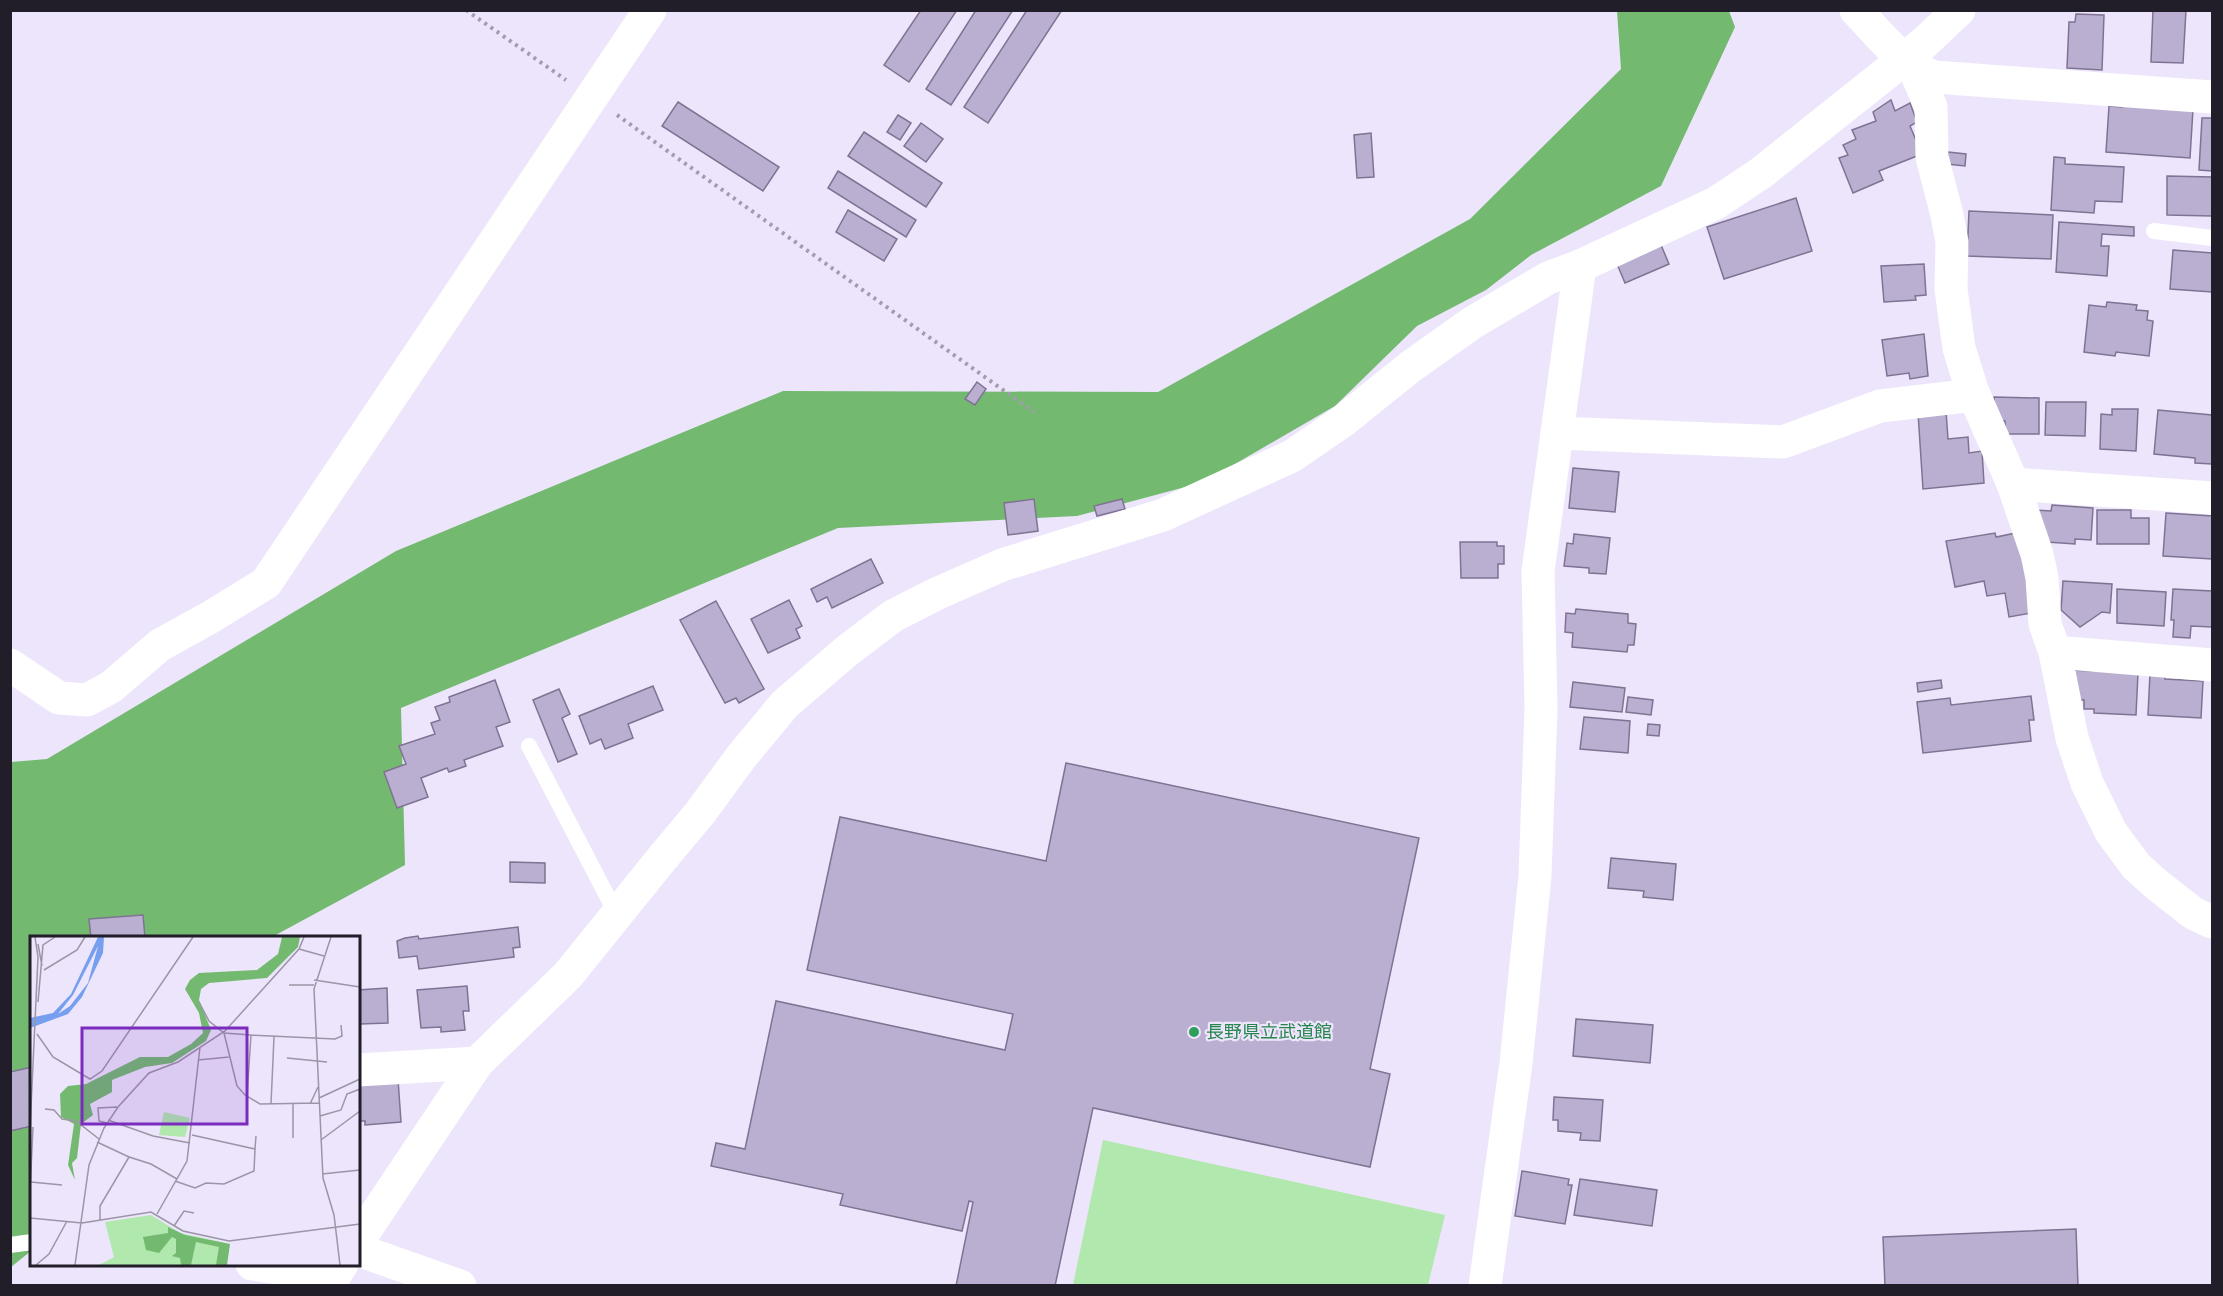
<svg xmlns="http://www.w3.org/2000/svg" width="2223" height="1296" font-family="'Noto Serif','Noto Sans JP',serif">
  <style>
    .green { fill: #b1e8ad }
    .forest { fill: #73ba70 }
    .building { fill: #bbafd1; stroke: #7f7393; stroke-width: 1.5 }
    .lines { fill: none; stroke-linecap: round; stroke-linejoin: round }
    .path { stroke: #a39cae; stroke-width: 4; stroke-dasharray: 3 4.5; stroke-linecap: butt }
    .lane { stroke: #fff; stroke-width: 16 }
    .street { stroke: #fff; stroke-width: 33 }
    .secondary { stroke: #fff; stroke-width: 33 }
    .leisure-dot { fill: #2e9e5b; stroke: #ede5fb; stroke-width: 2 }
    .labels { text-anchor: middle; stroke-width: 4.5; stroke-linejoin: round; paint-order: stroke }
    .leisure-label { font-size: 18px; fill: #27864d; stroke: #ede5fb; text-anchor: start }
    .inset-road { fill: none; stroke: #9b95a7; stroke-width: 1.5 }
    .view { fill: #7b2cbf; fill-opacity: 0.15; stroke: #7b2cbf; stroke-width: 3 }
    .inset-edge { fill: none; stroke: #211d29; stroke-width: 3 }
  </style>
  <rect width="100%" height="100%" fill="#ede5fb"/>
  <path class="green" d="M1103,1140L1445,1215L1428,1285H1073Z"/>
  <path class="forest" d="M1617,11H1729L1735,27L1661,186L1531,255L1486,290L1417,326L1335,406L1204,482L1077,516L838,528L401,708L405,865L272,937L32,938L31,1251L11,1267V762L47,759L396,551L783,391L1158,392L1470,219L1621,69Z"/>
  <g class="building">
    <path d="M921,10H957L909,82L884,65Z"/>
    <path d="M976,10H1013L951,105L926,89Z"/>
    <path d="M1027,10H1062L988,123L964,107Z"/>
    <path d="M2153,10H2186L2183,63L2151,62Z"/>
    <path d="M2076,14L2104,15L2102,70L2067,68L2069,22H2075Z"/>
    <path d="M1891,100L1895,111L1910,103L1917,122L1910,126L1922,154L1879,171L1883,180L1853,193L1839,158L1848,155L1843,145L1856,139L1852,130L1876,121L1873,112Z"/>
    <path d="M678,102L779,167L763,191L662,126Z"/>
    <path d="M2122,104L2193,109L2190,158L2106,152L2109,106L2122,107Z"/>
    <path d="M898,115L911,123L900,140L887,132Z"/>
    <path d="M2202,118H2212V171L2199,170Z"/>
    <path d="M921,123L943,139L926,162L904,146Z"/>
    <path d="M864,132L942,183L926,207L848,156Z"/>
    <path d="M1371,133L1374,177L1357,178L1354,135Z"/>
    <path d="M1948,152L1966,154L1965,166L1947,164Z"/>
    <path d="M2054,157L2065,158V164L2124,167L2122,202L2095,201L2094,213L2051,210Z"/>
    <path d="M838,171L916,220L906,237L828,188Z"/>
    <path d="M2167,176L2212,177V216L2167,215Z"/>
    <path d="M1796,198L1812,251L1724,279L1707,227Z"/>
    <path d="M848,210L897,239L884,261L836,232Z"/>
    <path d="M1969,211L2053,215L2051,259L1967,256Z"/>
    <path d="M2059,222L2134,227V236L2102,234L2101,246H2109L2107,276L2056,272Z"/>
    <path d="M1661,245L1669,264L1625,283L1617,264Z"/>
    <path d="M2173,250L2212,253V292L2170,289Z"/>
    <path d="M1924,264L1926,295L1915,296L1916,300L1884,302L1881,266Z"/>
    <path d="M2107,302L2137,305L2136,310L2148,311L2147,320L2153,321L2149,356L2116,352L2115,356L2084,352L2089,305L2106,307Z"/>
    <path d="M1924,334L1928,376L1910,379L1909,373L1887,376L1882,340Z"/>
    <path d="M977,382L986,389L975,405L965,399Z"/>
    <path d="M1994,397L2039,398V434H2005V421H1994Z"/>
    <path d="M2046,402H2086L2085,436L2045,435Z"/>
    <path d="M2112,409H2138L2136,451L2100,449L2101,414L2112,415Z"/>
    <path d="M2158,410L2212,415V464L2195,463V458L2154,454Z"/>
    <path d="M1946,411L1948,439L1968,437L1969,453L1982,451L1984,483L1923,489L1918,413Z"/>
    <path d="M1573,468L1619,472L1615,512L1569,508Z"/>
    <path d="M1034,499L1038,531L1008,535L1004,503Z"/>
    <path d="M1122,499L1125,509L1097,516L1094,506Z"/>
    <path d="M2052,505L2093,508L2091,540L2075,539V544L2047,542L2036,510L2051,511Z"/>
    <path d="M2097,510H2131V518H2149V544H2097Z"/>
    <path d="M2166,513L2212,516V559L2163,556Z"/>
    <path d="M2021,532L2037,612L2009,617L2005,593L1987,596L1984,581L1955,587L1946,541L1995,533L1996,537Z"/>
    <path d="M1574,534L1610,538L1606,574L1589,573V568L1564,566L1567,543L1573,544Z"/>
    <path d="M1460,542H1497V546H1504V564H1498V578H1461Z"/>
    <path d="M871,559L883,583L832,608L827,597L817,602L811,589Z"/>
    <path d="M2063,581L2112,584L2110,613L2102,612L2080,627L2061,610Z"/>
    <path d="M2117,589L2166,592L2164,626L2117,623Z"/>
    <path d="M2173,589L2212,591V627L2191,626L2190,638L2173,637L2174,620H2171Z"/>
    <path d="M789,600L802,626L796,629L800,638L768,653L751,619Z"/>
    <path d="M716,601L764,689L739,703L736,698L725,703L680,620Z"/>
    <path d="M1576,609L1628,614V623L1636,624L1634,645H1628L1627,652L1572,647L1573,633L1565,632L1566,613L1575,614Z"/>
    <path d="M2071,670L2138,673L2136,715L2094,713V709H2084V700H2069Z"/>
    <path d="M2150,673L2165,674V679L2203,681L2201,718L2148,715Z"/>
    <path d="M495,680L510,722L496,727L503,746L464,760L466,766L449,772L447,768L421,778L428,797L397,808L384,772L406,764L399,746L435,734L431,723L440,720L435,707L450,702L449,697Z"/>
    <path d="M1941,680L1942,688L1918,692L1917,683Z"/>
    <path d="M1573,682L1625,688L1622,712L1570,707Z"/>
    <path d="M653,686L663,710L628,724L633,738L605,749L601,739L590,744L579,716Z"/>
    <path d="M559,689L570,714L562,718L577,754L558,762L533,700Z"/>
    <path d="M2031,696L2034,720H2029L2031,741L1923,753L1917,702L1950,698L1951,705Z"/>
    <path d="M1628,697L1653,700L1651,715L1626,712Z"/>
    <path d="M1584,717L1630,721L1628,753L1580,749Z"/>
    <path d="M1648,724L1660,725L1659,736L1647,735Z"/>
    <path d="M1066,763L1419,838L1370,1069L1390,1074L1370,1167L1093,1108L1055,1286H956L973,1202L969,1201L962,1231L840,1205L843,1194L711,1166L716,1143L745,1149L776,1001L1005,1050L1013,1014L807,970L840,817L1046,861Z"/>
    <path d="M1611,858L1676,864L1673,900L1643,897L1644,891L1608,888Z"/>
    <path d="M510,862L545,863V883L510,882Z"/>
    <path d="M143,915L145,938H91L89,919Z"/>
    <path d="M518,927L520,947L513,948L514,957L419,969L417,956L399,958L397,941L405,938L418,936L419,939Z"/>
    <path d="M467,986L469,1011H463L465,1030L441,1032V1027L421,1028L417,990Z"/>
    <path d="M387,988L388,1023L360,1024L358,990Z"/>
    <path d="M1576,1019L1653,1025L1650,1063L1573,1056Z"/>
    <path d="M32,1067V1126L10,1131V1072Z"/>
    <path d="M398,1079L401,1122L365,1125V1121H358V1082Z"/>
    <path d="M1554,1097L1603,1100L1600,1141L1580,1140L1581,1133L1558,1131V1120H1553Z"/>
    <path d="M1522,1171L1569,1179L1568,1185H1572L1565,1224L1515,1216Z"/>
    <path d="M1580,1179L1657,1190L1652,1226L1574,1215Z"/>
    <path d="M2076,1229L2078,1286H1885L1883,1237Z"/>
  </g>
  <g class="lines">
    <g class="path">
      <path d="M466,10L566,80"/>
      <path d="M617,115L1034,412"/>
    </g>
    <g class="lane">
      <path d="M2154,231L2212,238"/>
      <path d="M529,746L617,915"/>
      <path d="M10,1245L32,1242"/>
    </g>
    <g class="street">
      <path d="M1856,10C1879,34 1902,65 1934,77L2212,97"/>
      <path d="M1914,68L1931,107L1932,157L1947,215L1952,242L1951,289L1959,348L1972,390L2013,484L2037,554L2042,578L2045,624L2055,652L2072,738L2087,783L2111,832L2136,866L2156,884L2193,913L2212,922"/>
      <path d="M1557,433L1783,442L1880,406L1974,395"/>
      <path d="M2013,484L2212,498"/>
      <path d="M2055,652L2212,665"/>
      <path d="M10,665L59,698L87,700L111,687L160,645L209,618L266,583L650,10"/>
      <path d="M664,856L700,813L741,757L785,704L848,650L893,616L936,594L1002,565L1163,515L1292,456L1343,421L1410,367L1472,323L1548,278L1580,266L1716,203L1761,173L1924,43L1959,10"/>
      <path d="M358,1070L477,1063"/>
      <path d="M252,1264L305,1272L330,1283"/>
      <path d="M1485,1286L1516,1063L1535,876L1541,709L1538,571L1580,266"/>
    </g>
    <g class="secondary">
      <path d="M358,1241L477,1063L568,975L664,856"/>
      <path d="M358,1250L460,1286"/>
      <path d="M328,1286L342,1264"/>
    </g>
  </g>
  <circle class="leisure-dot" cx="1194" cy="1032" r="6"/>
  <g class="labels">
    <g class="leisure-label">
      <text x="1206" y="1038">長野県立武道館</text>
    </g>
  </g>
  <g transform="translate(30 936)">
    <rect width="330" height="330" fill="#ede5fb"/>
    <path d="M134,176L160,182L155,201L129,199ZM121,279L150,297L196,307L192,329H69L84,321L75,286Z" fill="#b1e8ad"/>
    <path d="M252,1H270L268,11L237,42L179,47L171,53L169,64L181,94L176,105L142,127L115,131L82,144V156L60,168L63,179L51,188L47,222L42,227L45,244L38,229L44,188L31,181L30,158L38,150L56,148L110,121H138L161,108L173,97L169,77L155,53L160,44L169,37L227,34L248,18ZM138,291L155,299L200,308L197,329H186L189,311L166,306L161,329H151L150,322L142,320L146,317V303L142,301L129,317L116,314L113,301L138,297Z" fill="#73ba70"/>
    <path d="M68,1H74L73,17L52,61L38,78L0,92V82L23,77L41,58ZM68,10L58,47L40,70L28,78L43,59Z" fill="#779fef" fill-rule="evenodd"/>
    <path class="inset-road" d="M301,1L284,53L293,242L304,279L310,329M8,8L12,30M269,13L294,20M14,34L47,14L55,1M284,44L330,51M259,49H284M8,66L13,9L25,1M169,66L179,85L194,97L221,99M194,97L207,150L215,159L230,168L289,167M7,98L23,121L60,143L72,135L163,1M257,122L297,126M168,124L199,121M217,160L221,99L305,103L312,100L311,89M289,162L330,143M241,168L244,101M263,168V202M280,168L288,151M15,173L24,174L32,183L46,185L69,203M290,180L311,174L317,158L330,153M78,184L123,200L160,207M77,187L69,185L68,172L87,171M0,193L8,21L5,1M162,199L225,213L226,200M291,204L330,175M67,206L99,221M292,238L330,234M145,245L165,252L176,247L194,248L224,235L225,213M1,246L32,249M0,256L3,191M127,278L157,225L170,111M0,282L52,287L121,276L153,295L199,305L330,288M70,284V270L99,221L121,228L147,243M144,290L154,275L164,277M6,329L19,318L37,285M45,329L59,229L74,192L88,171L119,137L148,126L195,95L269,13L274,1"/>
    <path class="view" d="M52,92H217V188H52Z"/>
    <rect width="330" height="330" class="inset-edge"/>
  </g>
  <rect width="2223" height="1296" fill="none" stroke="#211d29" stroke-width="24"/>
</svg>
